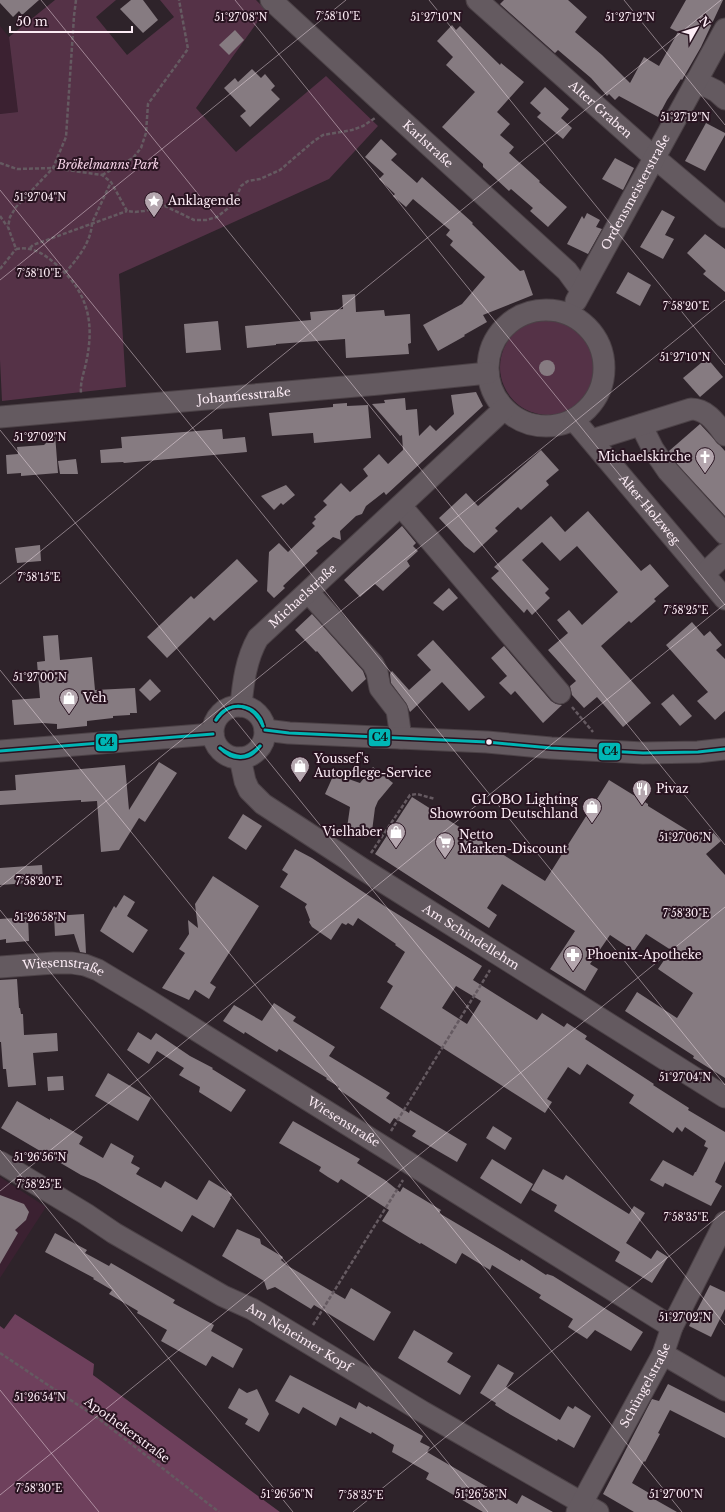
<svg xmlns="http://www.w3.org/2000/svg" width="725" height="1512" font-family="'Libre Baskerville',serif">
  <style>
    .built { fill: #3b2131 }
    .green { fill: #553247 }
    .forest { fill: #6e405c }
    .building { fill: #867b81; fill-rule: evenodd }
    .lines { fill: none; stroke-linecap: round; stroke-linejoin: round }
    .minor-casing { stroke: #4c4247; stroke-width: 23 }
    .path { stroke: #655a61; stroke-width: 2.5; stroke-dasharray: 4 2; stroke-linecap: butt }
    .minor { stroke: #645a60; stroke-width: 21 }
    .bus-1-casing { stroke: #291421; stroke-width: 6 }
    .bus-1 { stroke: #00b6b5; stroke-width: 3 }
    .ticks { fill: none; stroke: #fcecf5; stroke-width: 1; stroke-opacity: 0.45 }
    .bus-dot { fill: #fcecf5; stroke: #291421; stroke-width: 1.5 }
    .labels { text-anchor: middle; stroke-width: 4; stroke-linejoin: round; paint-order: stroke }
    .street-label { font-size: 12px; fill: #fcecf5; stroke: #291421 }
    .park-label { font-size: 12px; font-style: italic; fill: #f5d2e6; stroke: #291421 }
    .poi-label { font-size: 12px; fill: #fcecf5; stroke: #291421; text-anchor: start }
    .ticks-label { font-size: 10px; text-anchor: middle; fill: #fcecf5; stroke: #291421; stroke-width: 4; stroke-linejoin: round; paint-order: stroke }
    .line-badge { stroke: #291421; stroke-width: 1.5 }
    .pale-badge-label { font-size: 11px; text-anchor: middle; font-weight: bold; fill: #111 }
  </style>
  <rect width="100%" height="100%" fill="#2e232a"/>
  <g class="built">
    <path d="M0,26L9,37L18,112L0,114Z"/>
    <path d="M0,1177L46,1207L0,1278Z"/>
  </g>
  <g class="green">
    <path d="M55,0H116L96,17L127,55L174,17L160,0H256L266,10L196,108L236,152L326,76L378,126L329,179L119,274L126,387L2,401L0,360V114L18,112L9,37Z"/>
    <circle cx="548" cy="367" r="48"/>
  </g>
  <path class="forest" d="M15,1314L94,1364L93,1375L280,1512H0V1326L4,1329Z"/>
  <g class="building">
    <path d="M0,0H39L22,15L19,11L13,17L0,3Z"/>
    <path d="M131,0H143L158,20L143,33L120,9Z"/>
    <path d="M504,0H568L587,17L575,32L602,55L630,83L644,57L659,66L678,32L670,28L686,0H723L701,47L682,80L681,79L667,100L658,117L619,96L615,100L609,94L607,96L591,78L558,50L555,53L500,4Z"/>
    <path d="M452,25L456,30L460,26L500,65L501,63L524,82L497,112L510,124L500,135L514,147L509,153L540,181L539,182L567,207L548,227L530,211L533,208L511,189L509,191L483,167V164L442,127L475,92L446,65L453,57L437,41Z"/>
    <path d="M235,30L244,40L229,55L219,45Z"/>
    <path d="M252,69L261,78L265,74L275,86L271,90L280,99L250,127L240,116L246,111L224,88L235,78L238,82Z"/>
    <path d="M545,87L569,109L561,118L572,128L563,139L537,117L541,113L530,103Z"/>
    <path d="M706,123L725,133V135L705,171L685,161Z"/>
    <path d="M381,139L397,154L391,160L417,183L422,177L473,223L472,224L520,271L524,270L533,295L483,315L487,322L464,335L465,336L438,351L423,325L462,304L485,277L450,245L453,241L446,235L450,230L413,199L406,207L393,196L395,194L379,179L384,174L365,157Z"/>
    <path d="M615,158L634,168L623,190L602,179Z"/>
    <path d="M662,210L675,217L665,235L674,239L663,259L640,247Z"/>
    <path d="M587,213L600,220L596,227L602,229L588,254L567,244L582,216L584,219Z"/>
    <path d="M705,234L725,249V292L703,274L706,271L687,253Z"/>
    <path d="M628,272L651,285L640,306L616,293Z"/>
    <path d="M355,294L356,312L384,310L385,316L410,314L411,343L408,344L409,354L346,358L345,339L276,344V345L247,348L245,326L311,320L310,312L343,309L342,295Z"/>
    <path d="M218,321L221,350L186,353L184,324Z"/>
    <path d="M707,358L723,377L700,397L683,378Z"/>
    <circle cx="547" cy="368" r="8"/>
    <path d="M476,392L483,406L386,495L384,492L366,506L362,514L356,516L340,531L341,540L333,537L316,551L318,553L283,586L285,588L274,598L267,591L269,552L279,543L288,552L315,526L312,523L316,519L314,517L327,505L323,501L341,483L350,492L368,476L363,469L379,454L388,464L403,450L402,435L400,436L372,404L385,403L384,400L405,398L406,410L417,409L419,436L430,425L436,431L454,414L451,395Z"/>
    <path d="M347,403V406L368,405L371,438L314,443L313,433L272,436L269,413L333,407V404Z"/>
    <path d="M700,424L725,451V516L677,464L669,451Z"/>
    <path d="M222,429L223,439L245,437L247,452L124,463L123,462L101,463L100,450L122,448L121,437Z"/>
    <path d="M55,434L58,473L21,476V473L7,474L6,455L18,454L17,447L44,445Z"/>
    <path d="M541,450L559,470L546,481L549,485L521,510L518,507L495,528L498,531L474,553L465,546L439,518L466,493L478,506Z"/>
    <path d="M76,459L78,474H60L58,461Z"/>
    <path d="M286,485L295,495L283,505L281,503L274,510L261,496Z"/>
    <path d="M588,511L641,571L650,564L669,586L654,599L656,601L631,623L629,621L601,646L651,703L623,727L597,697L584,708L572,695L570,686L576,681L548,650L568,633L557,620L569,610L582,625L618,592L577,546L560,561L542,542L522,560L549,589L545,593L550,598L532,615L527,609L524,613L491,578L499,571L494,567L551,516L565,532Z"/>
    <path d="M402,526L416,543L413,546L418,551L407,561L410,566L383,591L375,584L360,597L344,580Z"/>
    <path d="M40,545L41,561L17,563L15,548Z"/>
    <path d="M237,559L258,581L214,621L210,617L167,658L147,637L191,596L194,599Z"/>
    <path d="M449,588L458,598L443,611L433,603Z"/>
    <path d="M312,614L363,671L366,679L352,692L317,651L316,652L295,630Z"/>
    <path d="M692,622L704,636L710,631L722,645L716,650L725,659V711L715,720L697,701L708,692L666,645Z"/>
    <path d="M58,635L60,660L92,657L95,690L135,688L137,713H130V715L113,716V718L87,721V726L57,729V724L42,723L14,725L12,700L40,698L37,662L45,661L43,636Z"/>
    <path d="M433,640L485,697L469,711L442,682L410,712L406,703L391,683L390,674L392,671L409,690L431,670L417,655Z"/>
    <path d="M504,646L551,701L556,704L562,705L543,723L515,691L511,695L499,683L507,676L491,658Z"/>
    <path d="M150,679L161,691L150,701L139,690Z"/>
    <path d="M673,694L692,716L680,726L661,704Z"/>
    <path d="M159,762L177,773L145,822L139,818L119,850L101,852L97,801L81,802V800L0,805V791L16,790L15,775L125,765L129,810Z"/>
    <path d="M373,767L393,783L378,801L375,808L372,831L347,828L350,807L325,794L334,774L360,783Z"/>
    <path d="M609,780L648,804V806L687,830L697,841L710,829L721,841L706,854L725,875V1078L693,1058L694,1056L625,1011L637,992L677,1018L693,993L658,969L671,950L646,934L634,951L610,935L590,964L598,969L585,991L550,969L575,931L502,884L487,908L497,915L489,928L375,854L412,797L545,881Z"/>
    <path d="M243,814L262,826L246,850L228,838Z"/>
    <path d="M295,849L312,858L386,907L482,966L473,980L537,1020L542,1013L564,1027L567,1023L587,1036L585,1039L654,1084L653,1085L689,1108L688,1110L725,1132V1161L715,1182L722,1186L711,1206L665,1183L663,1187L650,1180L663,1160L693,1176L695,1172H696L708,1148L704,1146L706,1141L685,1127L682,1132L677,1127L673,1133L629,1103L634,1095L587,1064L580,1075L568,1067L547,1099L552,1102L545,1113L380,1008L393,986L387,982L405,952L395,945L396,944L358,918L353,926L348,923L346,925L342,923L331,940L312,927L309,922L310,920L305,907L307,904L280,887L288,874L282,870ZM456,986L481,1001L467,1024L442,1008Z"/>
    <path d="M42,865L43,882L0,885V868Z"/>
    <path d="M213,876L259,906L210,983L216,987L209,999L195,990L189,1000L162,988L185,953L179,949L189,934L188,920L198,928L195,904Z"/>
    <path d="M124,895L135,902L127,916L148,930L133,953L100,931L114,906L116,908Z"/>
    <path d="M84,914L86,953L80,952L74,934L55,936L54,916Z"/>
    <path d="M28,917L29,941L6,943V939L0,940V919Z"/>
    <path d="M17,979L19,1008H20L21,1014H23L24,1035L57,1033L58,1051L33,1053L36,1085L8,1087L6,1069H3L1,1042H0V980Z"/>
    <path d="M274,1003L296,1017L293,1021L335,1047L329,1056L390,1093L386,1098L409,1113L410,1110L467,1144L457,1162L412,1136L416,1131L394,1118L390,1124L338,1089L339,1087L326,1079L327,1078L279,1049L277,1052L245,1032L244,1034L223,1021L234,1005L262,1021Z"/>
    <path d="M138,1032L151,1040L156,1033L190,1056L213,1068L212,1069L246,1090L231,1112L199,1092L200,1087L179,1075L184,1068L157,1051L149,1064L127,1050Z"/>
    <path d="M108,1073L151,1098L138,1121L95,1096Z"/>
    <path d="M63,1076L64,1090L48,1091L47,1077Z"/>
    <path d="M17,1101L50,1120V1118L83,1137L79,1144L103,1158L111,1143L134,1156L131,1163L140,1168L136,1174L161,1188L165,1181L197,1200L209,1180L232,1194L230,1198H231L214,1228L192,1215L182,1232L95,1181L81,1175L1,1128Z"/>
    <path d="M293,1121L360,1159L357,1163L385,1180L400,1192L403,1187L441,1210L439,1213L520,1261L521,1259L546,1275L547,1274L553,1276L643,1332L631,1351L595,1330L587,1339L568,1327L573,1319L539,1298L541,1295L492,1265L490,1270L462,1253L456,1264L421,1243L420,1244L382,1221L389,1210L341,1179L338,1183L328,1177L319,1171L321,1167L279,1143Z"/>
    <path d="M493,1126L512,1138L505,1150L486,1138Z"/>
    <path d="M492,1159L533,1184L521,1204L480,1178Z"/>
    <path d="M543,1169L563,1180L566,1175L629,1214L634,1206L645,1213L626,1243L651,1259L657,1250L668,1257L652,1283L615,1261L620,1252L554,1211L557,1205L531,1190Z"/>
    <path d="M0,1195L24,1204L29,1212L26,1220L15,1230L18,1233L0,1264Z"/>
    <path d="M237,1229L260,1239L261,1244L283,1257L281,1260L288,1266L345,1299L351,1288L391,1312L374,1341L314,1305L311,1309L275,1287L267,1290L264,1281L222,1256Z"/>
    <path d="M55,1233L87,1250L85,1253L109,1266L111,1263L175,1300L173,1303L214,1325L211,1331L243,1349L233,1368L212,1356L206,1366L161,1341L167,1330L137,1313L138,1311L109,1294L112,1290L93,1279L94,1278L45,1252Z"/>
    <path d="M710,1285L725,1292V1309L711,1337L689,1326Z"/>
    <path d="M414,1330L453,1353L447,1362L471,1376L460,1395L398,1358Z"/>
    <path d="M498,1364L514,1373L506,1387L560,1420L568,1406L573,1409L575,1406L591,1416L574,1448L558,1439L557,1441L506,1412L495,1405L496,1403L480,1393Z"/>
    <path d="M290,1375L356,1409L359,1402L367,1407L368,1406L423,1436L420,1442L430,1447L427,1452L517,1504L522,1495L553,1512H483L426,1479L429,1473L392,1452L394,1445L372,1432L371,1434L340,1417L336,1426L303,1407L299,1414L275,1401Z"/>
    <path d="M668,1384L725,1413V1438L670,1410L658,1433L660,1434L645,1462L644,1461L632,1483L649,1493L647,1495L677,1512H634L603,1494L652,1399L659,1401Z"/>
    <path d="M239,1388L247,1393L257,1389L269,1414L259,1432L245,1424L248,1419L228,1408Z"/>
  </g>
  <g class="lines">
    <defs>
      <g id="minor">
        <path id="s1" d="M271,0L387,107L567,271L581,290"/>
        <path id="s2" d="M477,0L655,158L725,217"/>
        <path d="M696,81L716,91L725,99"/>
        <path id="s3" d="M576,301L725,29"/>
        <circle cx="546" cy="368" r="58"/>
        <path id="s4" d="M0,417L379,384L488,373"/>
        <path id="s5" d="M574,420L725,599"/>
        <path d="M641,425L653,449L668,471L725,534"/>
        <path d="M592,440L691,409C707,409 716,423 725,435"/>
        <path d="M401,506L560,693"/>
        <path d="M704,574L725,554"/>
        <path d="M308,592L373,664L377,672L380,688L397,710L401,738"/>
        <path id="s6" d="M241,706C243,683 246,659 258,638L504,409"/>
        <circle cx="239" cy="732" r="26"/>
        <path d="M265,730L289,733L487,742L551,748L643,753L698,752L725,749"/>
        <path d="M0,751L213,734"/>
        <path id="s7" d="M240,758L245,781L249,790L263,804L361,868L725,1097"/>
        <path id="s8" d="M0,967L54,963H72L85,965L98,970L148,1000L672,1327"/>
        <path id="s9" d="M0,1162L86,1214L114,1233L223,1296L252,1309L423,1412L598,1512"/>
        <path d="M663,1354L725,1390"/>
        <path id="s10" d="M577,1512L663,1354L672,1327L725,1222"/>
      </g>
    </defs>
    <use href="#minor" class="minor-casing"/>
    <g class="path">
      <path d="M76,0L74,16L66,137L53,168L16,207L10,217L8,227L16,249C33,246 44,254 57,265C88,293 95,322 86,363C84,373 80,382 81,393"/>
      <path d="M0,163L17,169L53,168L102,175L111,182L127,211L135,212L144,211L165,206L194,220H206L217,217L231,206L237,196L241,186L248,181L260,179L280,170L314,141L323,135L352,130L363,126L375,118"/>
      <path d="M102,175L133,158L141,148L146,133L148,104L188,49L179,0"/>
      <path d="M0,216L7,226"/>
      <path d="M30,248L33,245L127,211"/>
      <path d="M0,269L16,249"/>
      <path d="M65,273C77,259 91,243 92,223L111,182"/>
      <path d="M572,707L593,732"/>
      <path d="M371,853L410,795L417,794L435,799"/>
      <path d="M391,1131L490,970"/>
      <path d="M313,1325L403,1180"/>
      <path d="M0,1353L99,1419L219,1512"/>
    </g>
    <use href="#minor" class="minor"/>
    <defs>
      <g id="bus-1">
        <path d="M216,720C227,699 258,703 263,726"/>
        <path d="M216,720C231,698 253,704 263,726"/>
        <path d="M265,730L289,733L487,742L551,748L643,753L698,752L725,749"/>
        <path d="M220,748C236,759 246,760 260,746"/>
        <path d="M220,748C232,761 250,761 260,746"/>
        <path d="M0,751L213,734"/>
      </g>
    </defs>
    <use href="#bus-1" class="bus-1-casing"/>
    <use href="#bus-1" class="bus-1"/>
  </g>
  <path class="ticks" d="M41,0L725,845M235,0L725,605M429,0L725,365M624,0L725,125M0,190L725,1085M0,280L346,0M0,430L725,1325M0,584L721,0M0,670L682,1512M0,887L725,300M0,910L488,1512M0,1150L293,1512M0,1191L725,604M0,1390L99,1512M0,1495L725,907M353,1512L725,1211"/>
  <defs>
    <symbol id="sight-pin" viewBox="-11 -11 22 30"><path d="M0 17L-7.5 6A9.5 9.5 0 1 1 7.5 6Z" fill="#b4a6ae" stroke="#291421"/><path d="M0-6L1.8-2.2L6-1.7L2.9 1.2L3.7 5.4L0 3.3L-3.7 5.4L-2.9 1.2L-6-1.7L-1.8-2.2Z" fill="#fff"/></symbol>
    <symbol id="church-pin" viewBox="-11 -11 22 30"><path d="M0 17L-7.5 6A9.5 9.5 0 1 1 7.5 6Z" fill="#b4a6ae" stroke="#291421"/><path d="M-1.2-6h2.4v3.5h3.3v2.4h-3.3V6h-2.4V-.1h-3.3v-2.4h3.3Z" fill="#fff"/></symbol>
    <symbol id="shop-pin" viewBox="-11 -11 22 30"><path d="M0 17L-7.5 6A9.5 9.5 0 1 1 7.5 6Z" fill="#b4a6ae" stroke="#291421"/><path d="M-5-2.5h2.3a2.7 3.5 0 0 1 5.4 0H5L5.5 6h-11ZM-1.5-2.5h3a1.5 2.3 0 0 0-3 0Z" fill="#fff"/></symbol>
    <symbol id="restaurant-pin" viewBox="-11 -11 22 30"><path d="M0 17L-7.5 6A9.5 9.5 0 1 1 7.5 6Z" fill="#b4a6ae" stroke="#291421"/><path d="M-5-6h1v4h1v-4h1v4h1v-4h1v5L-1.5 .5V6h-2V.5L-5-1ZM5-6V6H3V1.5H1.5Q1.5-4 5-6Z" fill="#fff"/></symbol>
    <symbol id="supermarket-pin" viewBox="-11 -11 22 30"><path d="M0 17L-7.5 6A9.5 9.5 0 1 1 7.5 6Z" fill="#b4a6ae" stroke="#291421"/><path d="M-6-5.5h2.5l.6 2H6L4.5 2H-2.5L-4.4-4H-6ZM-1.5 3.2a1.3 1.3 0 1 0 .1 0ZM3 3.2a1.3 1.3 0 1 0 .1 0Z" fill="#fff"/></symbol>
    <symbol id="pharmacy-pin" viewBox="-11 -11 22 30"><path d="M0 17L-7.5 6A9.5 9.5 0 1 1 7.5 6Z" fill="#b4a6ae" stroke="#291421"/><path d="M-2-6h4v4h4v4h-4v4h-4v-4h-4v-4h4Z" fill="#fff"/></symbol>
  </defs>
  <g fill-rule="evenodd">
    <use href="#sight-pin" x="143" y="190" width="22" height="30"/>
    <use href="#church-pin" x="694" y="446" width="22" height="30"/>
    <use href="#shop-pin" x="58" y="687" width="22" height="30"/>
    <use href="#shop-pin" x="289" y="755" width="22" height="30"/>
    <use href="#restaurant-pin" x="631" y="778" width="22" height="30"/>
    <use href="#shop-pin" x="581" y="796" width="22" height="30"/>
    <use href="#shop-pin" x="385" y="821" width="22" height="30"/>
    <use href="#supermarket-pin" x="434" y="831" width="22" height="30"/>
    <use href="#pharmacy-pin" x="562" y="944" width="22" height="30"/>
  </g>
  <circle class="bus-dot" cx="489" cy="742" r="3.5"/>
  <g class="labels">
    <g class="street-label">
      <text dy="4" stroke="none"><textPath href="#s2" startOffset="165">Alter Graben</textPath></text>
      <text dy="4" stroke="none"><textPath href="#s1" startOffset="213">Karlstraße</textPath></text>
      <text dy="4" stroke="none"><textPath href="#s3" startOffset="124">Ordensmeisterstraße</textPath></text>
      <text dy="4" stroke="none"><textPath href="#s4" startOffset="245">Johannesstraße</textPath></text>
      <text dy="4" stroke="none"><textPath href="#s5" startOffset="117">Alter Holzweg</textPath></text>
      <text dy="4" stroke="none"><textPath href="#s6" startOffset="132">Michaelstraße</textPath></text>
      <text dy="4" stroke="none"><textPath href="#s7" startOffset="300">Am Schindellehm</textPath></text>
      <text dy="4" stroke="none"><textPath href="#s8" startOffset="64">Wiesenstraße</textPath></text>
      <text dy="4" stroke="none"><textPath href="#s8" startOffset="388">Wiesenstraße</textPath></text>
      <text dy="4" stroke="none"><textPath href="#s9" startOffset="347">Am Neheimer Kopf</textPath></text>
      <text dy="4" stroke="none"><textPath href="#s10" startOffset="144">Schüngelstraße</textPath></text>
      <text transform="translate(127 1430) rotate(36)" y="4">Apothekerstraße</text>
    </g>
    <g class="park-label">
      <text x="108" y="169">Brökelmanns Park</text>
    </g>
    <g class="poi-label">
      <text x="168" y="205">Anklagende</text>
      <text x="691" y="461" text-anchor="end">Michaelskirche</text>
      <text x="83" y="702">Veh</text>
      <text x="314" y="763">Youssef's<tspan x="314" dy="14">Autopflege-Service</tspan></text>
      <text x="656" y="793">Pivaz</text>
      <text x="578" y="804" text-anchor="end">GLOBO Lighting<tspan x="578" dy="14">Showroom Deutschland</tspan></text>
      <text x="382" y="836" text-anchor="end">Vielhaber</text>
      <text x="459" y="839">Netto<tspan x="459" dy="14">Marken-Discount</tspan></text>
      <text x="587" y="959">Phoenix-Apotheke</text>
    </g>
  </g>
  <g class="ticks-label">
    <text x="338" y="20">7°58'10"E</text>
    <text x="241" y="21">51°27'08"N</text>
    <text x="436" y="21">51°27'10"N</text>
    <text x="630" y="21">51°27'12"N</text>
    <text x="685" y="121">51°27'12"N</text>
    <text x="40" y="201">51°27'04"N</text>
    <text x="39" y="277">7°58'10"E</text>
    <text x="686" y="310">7°58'20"E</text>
    <text x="685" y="361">51°27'10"N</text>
    <text x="40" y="441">51°27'02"N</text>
    <text x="39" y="581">7°58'15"E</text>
    <text x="686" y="614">7°58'25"E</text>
    <text x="40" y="681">51°27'00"N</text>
    <text x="685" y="841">51°27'06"N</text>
    <text x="39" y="885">7°58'20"E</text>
    <text x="686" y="917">7°58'30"E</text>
    <text x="40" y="921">51°26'58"N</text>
    <text x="685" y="1081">51°27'04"N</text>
    <text x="40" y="1161">51°26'56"N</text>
    <text x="39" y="1188">7°58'25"E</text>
    <text x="686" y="1221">7°58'35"E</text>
    <text x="685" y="1321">51°27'02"N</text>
    <text x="40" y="1401">51°26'54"N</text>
    <text x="39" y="1492">7°58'30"E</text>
    <text x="287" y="1498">51°26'56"N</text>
    <text x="481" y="1498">51°26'58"N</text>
    <text x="676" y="1498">51°27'00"N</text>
    <text x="361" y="1499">7°58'35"E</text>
  </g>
  <g class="line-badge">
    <rect x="368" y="728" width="23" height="19" rx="4" fill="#00b6b5"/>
    <rect x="95" y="733" width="23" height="19" rx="4" fill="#00b6b5"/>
    <rect x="598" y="742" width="23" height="19" rx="4" fill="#00b6b5"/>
  </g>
  <g class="pale-badge-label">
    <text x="380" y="741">C4</text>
    <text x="106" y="746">C4</text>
    <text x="610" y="755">C4</text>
  </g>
  <g transform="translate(697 28) rotate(51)" stroke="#291421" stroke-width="3" paint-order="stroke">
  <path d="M0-3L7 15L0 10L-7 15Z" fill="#fcecf5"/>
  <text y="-6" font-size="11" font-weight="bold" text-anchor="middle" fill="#fcecf5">N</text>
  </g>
  <path d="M10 26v6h122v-6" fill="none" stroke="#fcecf5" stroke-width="2"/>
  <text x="16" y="26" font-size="12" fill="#fcecf5" stroke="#291421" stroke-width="3" paint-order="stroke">50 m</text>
</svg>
